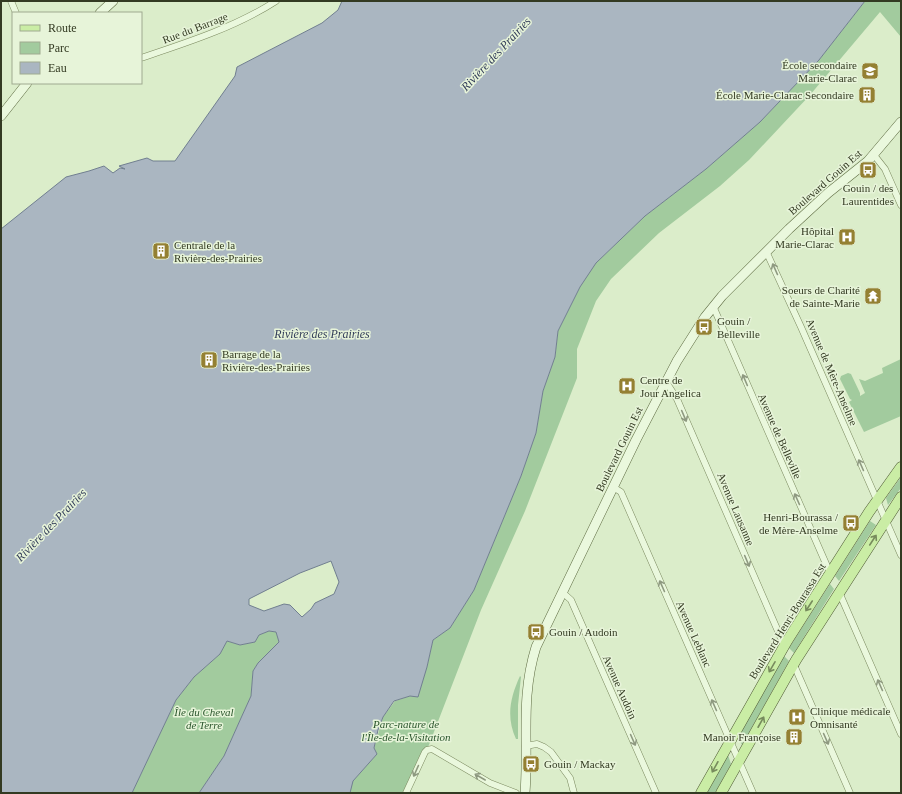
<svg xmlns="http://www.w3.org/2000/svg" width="902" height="794" font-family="'Times New Roman',serif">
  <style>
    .green { fill: #a2cb9e }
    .water { fill: #aab6c1; stroke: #717f90; fill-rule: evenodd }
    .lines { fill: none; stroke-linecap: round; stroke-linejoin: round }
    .street-casing { stroke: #7b895f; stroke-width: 7 }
    .secondary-casing { stroke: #5e6b42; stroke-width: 10 }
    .primary-casing { stroke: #4d5733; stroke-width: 11 }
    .street { stroke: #eaf8dd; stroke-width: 6 }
    .secondary { stroke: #eaf8dd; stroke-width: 9 }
    .primary { stroke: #caeda5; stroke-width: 10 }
    .oneway { stroke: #8e9980 }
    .oneway2 { stroke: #778b5d }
    .labels { text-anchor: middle; stroke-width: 3; stroke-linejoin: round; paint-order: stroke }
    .street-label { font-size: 11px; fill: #333a22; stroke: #e7f4d9 }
    .poi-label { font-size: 11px; fill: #333a22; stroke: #e7f4d9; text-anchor: start }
    .park-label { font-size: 11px; font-style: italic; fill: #2a552c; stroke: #e7f4d9 }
    .water-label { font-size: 12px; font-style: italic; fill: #323c59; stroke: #e7f4d9 }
  </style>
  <rect width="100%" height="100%" fill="#dbedca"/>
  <g class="green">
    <path d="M865,1H901V37L880,12L810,95L749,160L720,186L659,233L611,279L596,301L577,349V378L525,511L481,610L427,750L407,793H348L353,781L377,754L374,748L383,717L395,701L410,696L427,667L433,640L450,628L474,590L500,527L521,476L536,433L543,391L555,357L558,331L580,287L596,263L645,216L706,169L760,122L819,60Z"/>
    <path d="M901,359V416L864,432L849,402L852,400L850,399L840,379L841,376L848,373L851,374L860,393V396L865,393L859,379L865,381L883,373L882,368Z"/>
    <path d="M901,477V488L888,505L886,498Z"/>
    <path d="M870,521L876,525L839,581L835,576Z"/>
    <path d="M830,584L834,589L794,653L789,648Z"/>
    <path d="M269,631L276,632L279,642L258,663L253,671L251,696L241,718L224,756L199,793H132L176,700L194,677L220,654L227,641L240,645L255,642L259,635Z"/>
    <path d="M784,656L789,661L742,745L738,737Z"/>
    <path d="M520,676L521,677L518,705V739H516C506,717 510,698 520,676Z"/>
    <path d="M728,755L731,764L715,793H707Z"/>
  </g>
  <path class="water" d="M342,1H865L819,60L760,122L706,169L645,216L596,263L580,287L558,331L555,357L543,391L536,433L521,476L500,527L474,590L450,628L433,640L427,667L418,697L410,696L394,701L383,717L378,730L374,748L377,754L353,781L350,793H199L224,756L241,718L251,696L253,671L258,663L279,642L276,632L269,631L259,635L255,642L240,645L227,641L220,654L194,677L176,700L132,793H1V229L66,177L89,171L104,166L113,173L120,168L125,169L119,166L147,158L153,161H175L235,76L237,67L322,23L338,10ZM331,561L339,582L334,594L315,603L311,609L302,617L290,605L284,604L264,611L249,605V599L300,573Z"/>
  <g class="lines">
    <defs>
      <g id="street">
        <path d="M11,1L16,13"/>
        <path d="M141,58C186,43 236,27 276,1"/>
        <path d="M874,155L885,169L901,205"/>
        <path d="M766,251L801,327L901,555"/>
        <path d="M713,306L830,573"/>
        <path d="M666,382L677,399L784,645"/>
        <path d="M613,487L621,492L753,793"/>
        <path d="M562,592L571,600L656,793"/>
        <path d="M839,592L901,734"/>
        <path d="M794,665L850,793"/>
        <path d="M525,746L537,744L544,747L551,752L570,778L574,793"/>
        <path d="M406,793L425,752L427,750L432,749L490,783L516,793"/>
      </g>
      <g id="secondary">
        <path d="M100,13L113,1"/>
        <path d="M1,116L27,83"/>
        <path d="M525,793C529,742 520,698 536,647L636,440L677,361L705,317L722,296L789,229L828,193L868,161L901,122"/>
      </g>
      <g id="primary">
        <path d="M701,793L787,641L869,512L901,467"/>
        <path d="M721,793L796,660L901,497"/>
      </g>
    </defs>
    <use href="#street" class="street-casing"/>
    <use href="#secondary" class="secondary-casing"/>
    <use href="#primary" class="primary-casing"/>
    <use href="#street" class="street"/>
    <use href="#secondary" class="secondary"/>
    <use href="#primary" class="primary"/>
  </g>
  <defs><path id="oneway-shaft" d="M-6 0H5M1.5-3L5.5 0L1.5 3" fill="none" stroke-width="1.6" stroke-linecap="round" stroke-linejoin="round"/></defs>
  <g class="oneway">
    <use href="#oneway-shaft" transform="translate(775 269) rotate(-114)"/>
    <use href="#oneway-shaft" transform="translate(745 380) rotate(-113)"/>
    <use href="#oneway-shaft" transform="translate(684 416) rotate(67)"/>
    <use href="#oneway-shaft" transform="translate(861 465) rotate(-114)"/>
    <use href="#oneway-shaft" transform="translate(797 499) rotate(-114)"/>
    <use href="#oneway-shaft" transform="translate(747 561) rotate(67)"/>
    <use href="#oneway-shaft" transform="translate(662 586) rotate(-114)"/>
    <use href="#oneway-shaft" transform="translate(880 685) rotate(-114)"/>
    <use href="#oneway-shaft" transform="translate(714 705) rotate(-114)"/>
    <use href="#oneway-shaft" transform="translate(826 739) rotate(66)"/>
    <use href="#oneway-shaft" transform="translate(633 740) rotate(66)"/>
    <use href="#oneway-shaft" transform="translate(416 771) rotate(114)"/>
    <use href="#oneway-shaft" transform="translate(480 777) rotate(-150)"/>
  </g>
  <g class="oneway2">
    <use href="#oneway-shaft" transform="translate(873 540) rotate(-57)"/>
    <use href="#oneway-shaft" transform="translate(809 606) rotate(123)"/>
    <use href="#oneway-shaft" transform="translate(772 667) rotate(120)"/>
    <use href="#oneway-shaft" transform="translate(761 722) rotate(-61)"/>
    <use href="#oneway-shaft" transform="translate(715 767) rotate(119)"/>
  </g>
  <defs>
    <symbol id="school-square" viewBox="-11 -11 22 22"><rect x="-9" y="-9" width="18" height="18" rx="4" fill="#948032" stroke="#e7f4d9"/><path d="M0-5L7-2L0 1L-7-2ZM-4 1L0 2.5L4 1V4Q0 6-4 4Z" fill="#fff"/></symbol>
    <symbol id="building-square" viewBox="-11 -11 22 22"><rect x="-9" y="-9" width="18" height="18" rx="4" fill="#948032" stroke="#e7f4d9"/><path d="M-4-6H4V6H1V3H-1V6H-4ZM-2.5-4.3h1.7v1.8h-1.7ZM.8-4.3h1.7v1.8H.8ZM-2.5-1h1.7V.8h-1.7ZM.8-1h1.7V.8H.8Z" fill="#fff"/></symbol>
    <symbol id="bus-square" viewBox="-11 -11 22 22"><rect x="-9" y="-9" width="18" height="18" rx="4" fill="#948032" stroke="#e7f4d9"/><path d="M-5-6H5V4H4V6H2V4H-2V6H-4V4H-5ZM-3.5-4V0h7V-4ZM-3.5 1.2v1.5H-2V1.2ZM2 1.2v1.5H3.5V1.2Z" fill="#fff"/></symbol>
    <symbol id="hospital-square" viewBox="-11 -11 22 22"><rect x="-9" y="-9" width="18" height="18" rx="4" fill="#948032" stroke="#e7f4d9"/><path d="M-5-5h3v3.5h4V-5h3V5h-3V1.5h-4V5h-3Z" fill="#fff"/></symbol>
    <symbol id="temple-square" viewBox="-11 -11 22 22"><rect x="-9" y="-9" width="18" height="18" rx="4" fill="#948032" stroke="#e7f4d9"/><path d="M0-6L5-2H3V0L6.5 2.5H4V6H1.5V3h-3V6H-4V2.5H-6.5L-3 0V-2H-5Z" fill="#fff"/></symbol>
  </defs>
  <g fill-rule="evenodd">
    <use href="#school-square" x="860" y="61" width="20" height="20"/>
    <use href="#building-square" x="857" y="85" width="20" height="20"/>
    <use href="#bus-square" x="858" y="160" width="20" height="20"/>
    <use href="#hospital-square" x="837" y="227" width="20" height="20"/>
    <use href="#building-square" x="151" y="241" width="20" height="20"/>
    <use href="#temple-square" x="863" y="286" width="20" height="20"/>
    <use href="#bus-square" x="694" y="317" width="20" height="20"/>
    <use href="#building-square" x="199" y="350" width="20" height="20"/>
    <use href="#hospital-square" x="617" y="376" width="20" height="20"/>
    <use href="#bus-square" x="841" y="513" width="20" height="20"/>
    <use href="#bus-square" x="526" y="622" width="20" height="20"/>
    <use href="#hospital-square" x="787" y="707" width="20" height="20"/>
    <use href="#building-square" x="784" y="727" width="20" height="20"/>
    <use href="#bus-square" x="521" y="754" width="20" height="20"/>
  </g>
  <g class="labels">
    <g class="street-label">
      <text transform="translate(195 28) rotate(-21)" y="4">Rue du Barrage</text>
      <text transform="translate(825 182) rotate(-41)" y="4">Boulevard Gouin Est</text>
      <text transform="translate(832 372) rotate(67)" y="4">Avenue de Mère-Anselme</text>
      <text transform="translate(780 436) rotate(66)" y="4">Avenue de Belleville</text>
      <text transform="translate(619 449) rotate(-64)" y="4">Boulevard Gouin Est</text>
      <text transform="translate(736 509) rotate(67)" y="4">Avenue Lausanne</text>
      <text transform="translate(787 621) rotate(-58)" y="4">Boulevard Henri-Bourassa Est</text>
      <text transform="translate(694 634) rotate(66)" y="4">Avenue Leblanc</text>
      <text transform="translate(620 687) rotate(66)" y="4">Avenue Audoin</text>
    </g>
    <g class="poi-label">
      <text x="857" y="69" text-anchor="end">École secondaire<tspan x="857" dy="13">Marie-Clarac</tspan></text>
      <text x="854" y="99" text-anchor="end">École Marie-Clarac Secondaire</text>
      <text x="868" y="192" text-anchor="middle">Gouin / des<tspan x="868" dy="13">Laurentides</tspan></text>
      <text x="834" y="235" text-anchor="end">Hôpital<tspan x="834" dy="13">Marie-Clarac</tspan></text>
      <text x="174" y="249">Centrale de la<tspan x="174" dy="13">Rivière-des-Prairies</tspan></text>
      <text x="860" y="294" text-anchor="end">Soeurs de Charité<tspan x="860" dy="13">de Sainte-Marie</tspan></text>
      <text x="717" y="325">Gouin /<tspan x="717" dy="13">Belleville</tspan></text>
      <text x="222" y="358">Barrage de la<tspan x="222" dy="13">Rivière-des-Prairies</tspan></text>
      <text x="640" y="384">Centre de<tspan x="640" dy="13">Jour Angelica</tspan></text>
      <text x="838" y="521" text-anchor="end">Henri-Bourassa /<tspan x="838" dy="13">de Mère-Anselme</tspan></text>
      <text x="549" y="636">Gouin / Audoin</text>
      <text x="810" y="715">Clinique médicale<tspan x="810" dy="13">Omnisanté</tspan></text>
      <text x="781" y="741" text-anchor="end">Manoir Françoise</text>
      <text x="544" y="768">Gouin / Mackay</text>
    </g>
    <g class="park-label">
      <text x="204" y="716">Île du Cheval<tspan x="204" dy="13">de Terre</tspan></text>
      <text x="406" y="728">Parc-nature de<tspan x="406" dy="13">l'Île-de-la-Visitation</tspan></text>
    </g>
    <g class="water-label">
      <text transform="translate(496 54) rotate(-47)" y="4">Rivière des Prairies</text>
      <text x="322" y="338">Rivière des Prairies</text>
      <text transform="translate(51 525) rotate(-46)" y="4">Rivière des Prairies</text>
    </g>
  </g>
  <rect width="902" height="794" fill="none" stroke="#333a22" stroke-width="4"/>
  <rect x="12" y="12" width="130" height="72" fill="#e7f4d9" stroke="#9faa90"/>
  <rect x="20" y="25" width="20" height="6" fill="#caeda5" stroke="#9faa90"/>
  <text x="48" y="32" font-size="12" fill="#333a22">Route</text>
  <rect x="20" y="42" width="20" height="12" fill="#a2cb9e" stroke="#9faa90"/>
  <text x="48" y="52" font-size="12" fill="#333a22">Parc</text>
  <rect x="20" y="62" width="20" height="12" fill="#aab6c1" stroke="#9faa90"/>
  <text x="48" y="72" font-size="12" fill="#333a22">Eau</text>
</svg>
